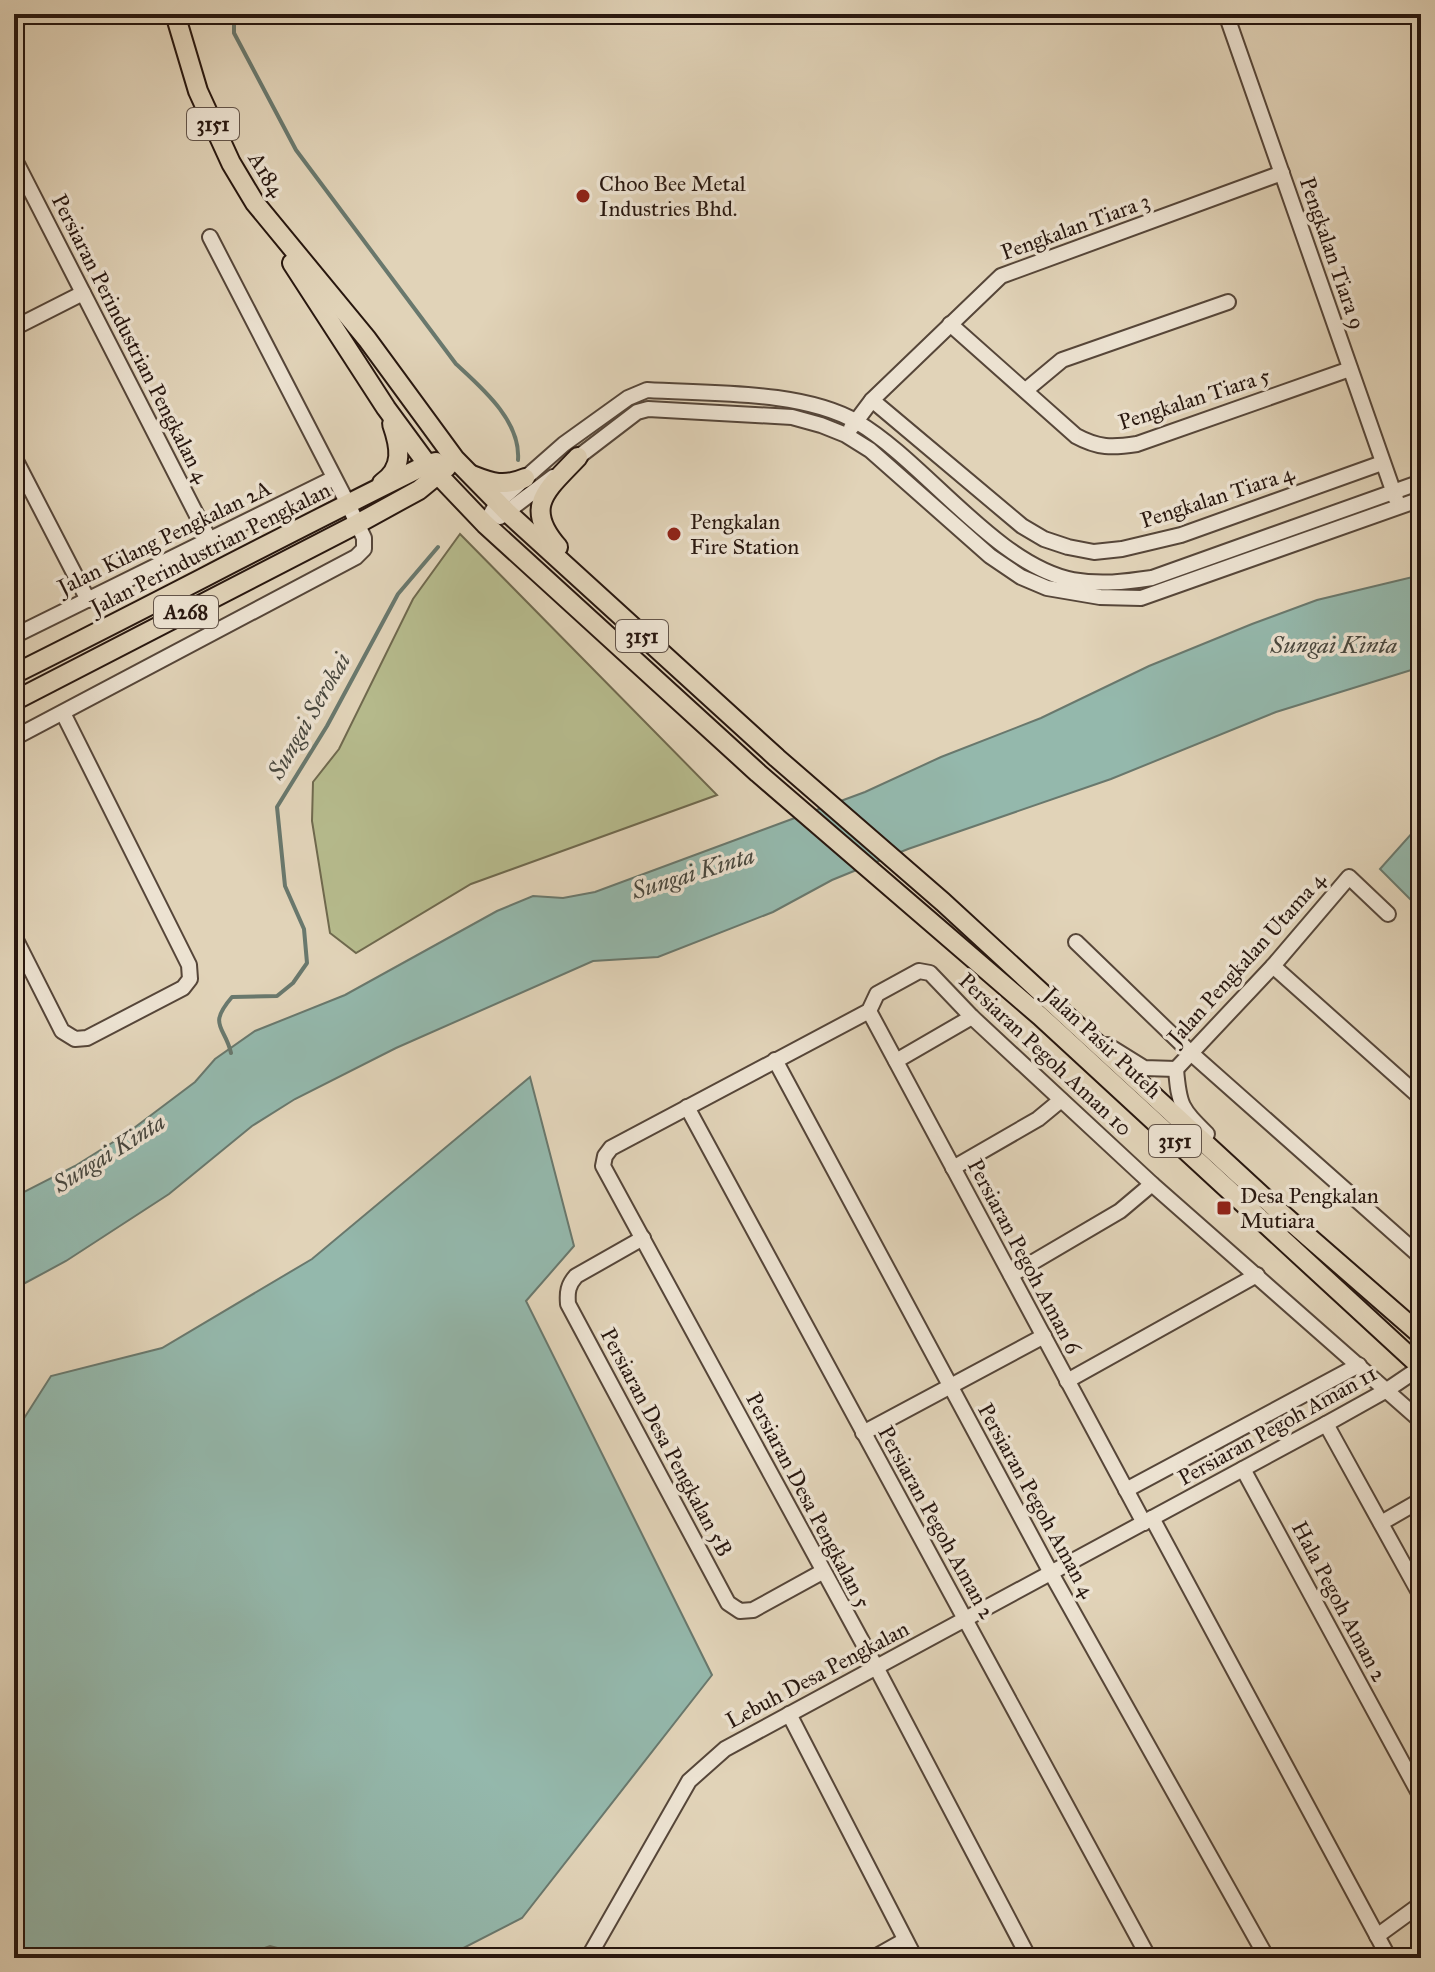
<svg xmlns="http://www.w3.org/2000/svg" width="1435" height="1972" font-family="'IM FELL Great Primer',serif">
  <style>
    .green { fill: #b6bb8d; stroke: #6f694e; stroke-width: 2 }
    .water { fill: #94b8ac; stroke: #69786d; stroke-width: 2 }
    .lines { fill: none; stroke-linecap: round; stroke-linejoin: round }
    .stream { stroke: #69786d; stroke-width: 4 }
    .minor-casing { stroke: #564639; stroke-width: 18 }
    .major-casing { stroke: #28170f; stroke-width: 22 }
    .minor { stroke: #ece2d1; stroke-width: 14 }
    .major { stroke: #e1d3b8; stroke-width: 18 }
    .poi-dot { fill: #8f2418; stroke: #ece2d1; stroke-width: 3 }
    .labels { text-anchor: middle; stroke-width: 7; stroke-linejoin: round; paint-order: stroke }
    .shield { fill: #ece2d1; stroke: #635449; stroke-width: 2 }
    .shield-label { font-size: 20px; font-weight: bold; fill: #28170f }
    .street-label { font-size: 22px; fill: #28170f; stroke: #ece2d1 }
    .poi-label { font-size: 22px; fill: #28170f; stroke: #ece2d1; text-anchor: start }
    .water-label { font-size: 24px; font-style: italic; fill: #48473e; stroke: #ece2d1 }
  </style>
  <rect width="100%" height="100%" fill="#e1d3b8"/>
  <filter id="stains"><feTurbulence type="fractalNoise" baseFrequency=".0025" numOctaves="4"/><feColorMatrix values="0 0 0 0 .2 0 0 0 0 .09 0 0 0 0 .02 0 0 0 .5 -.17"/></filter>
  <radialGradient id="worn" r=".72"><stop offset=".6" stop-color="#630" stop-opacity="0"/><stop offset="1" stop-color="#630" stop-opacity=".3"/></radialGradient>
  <path class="green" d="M460,534L717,795L471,884L356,953L330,933L312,821L313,782L339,749L413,599Z"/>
  <g class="water">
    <path d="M1421,575V667L1276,712L1111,779L908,849L832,880L773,912L658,957L593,961L396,1048L295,1099L252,1126L169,1194L66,1261L14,1289V1197L75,1166L126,1134L195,1082L215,1059L255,1031L345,995L497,911L533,896L563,898L595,892L865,792L941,757L1041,718L1149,666L1252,624L1317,600Z"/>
    <path d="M1421,823V910L1380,869Z"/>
    <path d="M530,1077L574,1246L526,1301L712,1675L522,1918L444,1958H316L270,1946L237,1958H14V1434L51,1376L162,1348L312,1259Z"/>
  </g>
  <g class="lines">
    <g class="stream">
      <path d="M234,14V33L296,150L456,364C482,388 521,421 518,460"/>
      <path d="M231,1053C225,1026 207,1026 232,997L277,996L293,983L307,963L304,929L285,886L277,807L327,726L398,594L438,547"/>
    </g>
    <defs>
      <g id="minor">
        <path d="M1226,14L1396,499"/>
        <path d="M14,21L27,14"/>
        <path d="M14,158L209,539"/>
        <path d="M950,324L1076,436C1098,448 1112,448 1137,444L1350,369"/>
        <path d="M14,328L83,293"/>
        <path d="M1026,390L1062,360L1228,302"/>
        <path d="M872,400L1022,526L1044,539L1068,547L1094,552L1122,549L1181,535L1382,463"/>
        <path d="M851,428L872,400L1001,276L1282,173"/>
        <path d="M14,457L88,600"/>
        <path d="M573,461L637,412L648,409L792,417L821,425L846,435L870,450L990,556L1021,577L1047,588L1100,597L1141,598L1421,499"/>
        <path d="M500,517L553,477"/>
        <path d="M485,524L497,503L564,444L628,398L647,390C710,394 802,390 857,422C925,462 996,565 1073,580C1100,585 1125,582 1152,578L1421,482"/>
        <path d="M14,636L334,478"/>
        <path d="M14,738L356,557L364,549V538L348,504L210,237"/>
        <path d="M14,936L62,1031L75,1039L87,1038L183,988L190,979L189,965L63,713"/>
        <path d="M1076,942L1192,1054L1421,1257"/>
        <path d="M1273,966L1421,1098"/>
        <path d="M869,1011L1144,1523"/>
        <path d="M1107,1045L1144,1068L1176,1069L1273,966L1349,877L1388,914"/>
        <path d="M775,1060L1051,1573L1267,1958"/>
        <path d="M896,1061L972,1017"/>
        <path d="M1176,1069C1179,1106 1181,1108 1207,1134"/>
        <path d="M687,1107L1149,1958"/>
        <path d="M953,1168L1038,1119L1061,1100"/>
        <path d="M643,1238L576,1276C568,1285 567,1292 568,1304L728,1603L740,1611L753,1610L822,1572"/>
        <path d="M1011,1275L1120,1211L1152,1184"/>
        <path d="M1067,1381L1257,1275"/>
        <path d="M1326,1424L1421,1596"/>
        <path d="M863,1433L1044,1336"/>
        <path d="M1243,1469L1421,1797"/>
        <path d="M1126,1490L1359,1365"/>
        <path d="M1152,1518L1389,1958"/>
        <path d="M1381,1523L1421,1500"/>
        <path d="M789,1714L915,1958"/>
        <path d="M1377,1936L1421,1904"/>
        <path d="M588,1958L689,1781L725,1749L1326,1424L1387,1390L1421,1367"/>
        <path d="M873,1958L905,1940"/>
        <path d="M1029,1958L876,1667L603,1166L605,1156L611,1148L869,1011L877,994L919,971L930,973L972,1017L1152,1184L1421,1421"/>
      </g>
      <g id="major">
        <path d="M175,14L198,91L231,163L255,203L367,339L455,459L508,513L777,758L943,902L1273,1206L1421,1335"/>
        <path d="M292,263L386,408L425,461L485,524L758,773L1040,1016L1421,1367"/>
        <path d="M472,475C492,483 504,487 525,478"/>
        <path d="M382,483C404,468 400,447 392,424"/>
        <path d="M558,547C522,506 548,489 578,457"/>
        <path d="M14,674C153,605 289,532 428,464L436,462"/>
        <path d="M14,701L357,524L419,490L447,467"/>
      </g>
    </defs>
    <use href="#minor" class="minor-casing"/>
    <use href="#major" class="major-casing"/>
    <use href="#minor" class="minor"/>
    <use href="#major" class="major"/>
  </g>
  <g class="poi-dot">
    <circle cx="583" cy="196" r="8"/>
    <circle cx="674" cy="534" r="8"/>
    <rect x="1216" y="1200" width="16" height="16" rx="4"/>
  </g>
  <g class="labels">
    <g class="shield">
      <rect x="187" y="108" width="52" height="32" rx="6"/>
      <rect x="154" y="596" width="64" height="32" rx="6"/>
      <rect x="616" y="620" width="52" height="32" rx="6"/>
      <rect x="1149" y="1125" width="52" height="32" rx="6"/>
    </g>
    <g class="shield-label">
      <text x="213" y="131">3151</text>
      <text x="186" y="619">A268</text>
      <text x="642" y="643">3151</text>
      <text x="1175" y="1148">3151</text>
    </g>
    <g class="street-label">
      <text transform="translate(267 174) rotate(58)" y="8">A184</text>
      <text transform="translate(1075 226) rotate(-20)" y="8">Pengkalan Tiara 3</text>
      <text transform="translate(1333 253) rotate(71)" y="8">Pengkalan Tiara 9</text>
      <text transform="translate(131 338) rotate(63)" y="8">Persiaran Perindustrian Pengkalan 4</text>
      <text transform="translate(1194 398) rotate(-18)" y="8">Pengkalan Tiara 5</text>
      <text transform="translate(1217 496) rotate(-18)" y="8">Pengkalan Tiara 4</text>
      <text transform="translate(164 537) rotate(-26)" y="8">Jalan Kilang Pengkalan 2A</text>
      <text transform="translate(210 548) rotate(-27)" y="8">Jalan Perindustrian Pengkalan</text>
      <text transform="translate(1246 958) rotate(-48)" y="8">Jalan Pengkalan Utama 4</text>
      <text transform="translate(1103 1042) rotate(43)" y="8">Jalan Pasir Puteh</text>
      <text transform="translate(1046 1054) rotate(43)" y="8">Persiaran Pegoh Aman 10</text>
      <text transform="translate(1025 1256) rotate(62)" y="8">Persiaran Pegoh Aman 6</text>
      <text transform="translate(1277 1425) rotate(-29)" y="8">Persiaran Pegoh Aman 11</text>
      <text transform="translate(667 1442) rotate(62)" y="8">Persiaran Desa Pengkalan 5B</text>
      <text transform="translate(809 1500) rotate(62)" y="8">Persiaran Desa Pengkalan 5</text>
      <text transform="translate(1037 1500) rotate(61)" y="8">Persiaran Pegoh Aman 4</text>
      <text transform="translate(937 1522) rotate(61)" y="8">Persiaran Pegoh Aman 2</text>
      <text transform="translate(1340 1601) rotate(62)" y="8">Hala Pegoh Aman 2</text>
      <text transform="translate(817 1674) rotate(-28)" y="8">Lebuh Desa Pengkalan</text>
    </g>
    <g class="poi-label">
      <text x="599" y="191">Choo Bee Metal<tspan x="599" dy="25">Industries Bhd.</tspan></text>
      <text x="690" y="529">Pengkalan<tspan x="690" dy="25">Fire Station</tspan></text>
      <text x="1240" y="1203">Desa Pengkalan<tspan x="1240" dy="25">Mutiara</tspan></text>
    </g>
    <g class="water-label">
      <text x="1334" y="653">Sungai Kinta</text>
      <text transform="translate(309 716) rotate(-60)" y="8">Sungai Serokai</text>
      <text transform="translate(693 873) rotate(-17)" y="8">Sungai Kinta</text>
      <text transform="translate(109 1153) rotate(-32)" y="8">Sungai Kinta</text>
    </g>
  </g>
  <rect width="1435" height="1972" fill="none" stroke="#e1d3b8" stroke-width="48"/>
  <rect x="16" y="16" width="1403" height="1940" fill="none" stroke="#28170f" stroke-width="4"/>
  <rect x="24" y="24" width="1387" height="1924" fill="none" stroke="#28170f" stroke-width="2"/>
  <rect width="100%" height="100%" filter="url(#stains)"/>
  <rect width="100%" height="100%" fill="url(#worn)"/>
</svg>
